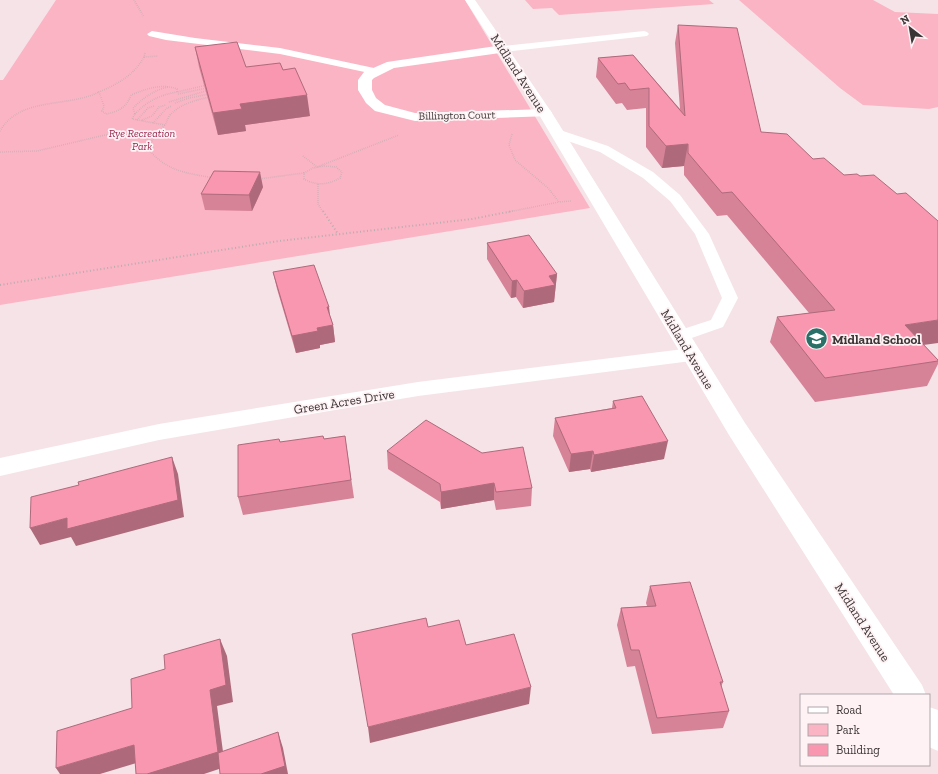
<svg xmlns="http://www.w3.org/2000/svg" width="938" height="774" font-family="'Zilla Slab',serif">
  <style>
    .green { fill: #fab4c4 }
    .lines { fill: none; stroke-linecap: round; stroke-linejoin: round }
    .path-far1 { stroke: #bbacaf; stroke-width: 1.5; stroke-dasharray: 0.5 1.5; stroke-linecap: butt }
    .path { stroke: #bbacaf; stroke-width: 2; stroke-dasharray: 1 2.5; stroke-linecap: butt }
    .lane { fill: #fff; fill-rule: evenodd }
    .street { fill: #fff; fill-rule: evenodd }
    .secondary { fill: #fff; fill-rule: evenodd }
    .wall { fill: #d68297 }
    .shaded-wall { fill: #ae6a7b }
    .building { fill: #f997b0; stroke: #ae6a7b }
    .labels { text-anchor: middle; stroke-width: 3.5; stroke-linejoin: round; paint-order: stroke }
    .far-street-label { font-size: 11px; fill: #3c3536; stroke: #fef2f5 }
    .far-park-label { font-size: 11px; font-style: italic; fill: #95254d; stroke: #fef2f5 }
    .street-label { font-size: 13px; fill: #3c3536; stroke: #fef2f5 }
    .poi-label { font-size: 13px; font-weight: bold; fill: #3c3536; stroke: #fef2f5; text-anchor: start }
  </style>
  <rect width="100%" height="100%" fill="#f6e3e7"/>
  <g class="green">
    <path d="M56,0H465L590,208L0,305V80H3Z"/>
    <path d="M525,0H709L714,4L559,15L552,8L533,9Z"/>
    <path d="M739,0H873L895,12L938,14V107L929,109L863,105L840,88Z"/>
  </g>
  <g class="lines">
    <g class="path-far1">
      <path d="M134,0L144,17"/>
      <path d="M145,53L144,57L158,56"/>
      <path d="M144,57C134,75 118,84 99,92L104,106L102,111L106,114C118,112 127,107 131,95C146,89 161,83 177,89V92L207,85"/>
      <path d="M178,94L207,88"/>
      <path d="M210,97C196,100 180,104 170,115C167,119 167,123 164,126C157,135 151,138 149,150C168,172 187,173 214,178"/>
      <path d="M169,102L209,90"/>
      <path d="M175,103L189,98L209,94"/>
      <path d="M135,114C147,101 160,95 177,92"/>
      <path d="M137,120L148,108L154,106"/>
      <path d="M142,120L152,116L159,107L166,105"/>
      <path d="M153,123L167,108L172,106"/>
      <path d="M165,125L132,119L135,114L133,108C143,98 154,90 168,87"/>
      <path d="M0,131C20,96 68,108 99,92"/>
      <path d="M512,134L509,145L515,160L548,188L559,202L571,201"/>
      <path d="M0,152L37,151L105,135H126L150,140"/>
      <path d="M303,156L317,167L399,135"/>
      <path d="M324,166L336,167L342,172L340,178C328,185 316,186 304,179V173L313,168Z"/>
      <path d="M258,179L304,173"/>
      <path d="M318,184V204L323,212"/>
      <path d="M508,212L559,202"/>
    </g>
    <g class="path">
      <path d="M323,211L338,234"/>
      <path d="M0,285L279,241L472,219L513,211"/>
    </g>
    <g class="lane">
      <path d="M152,31L195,38L280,48L374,68L379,71L374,74L280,54L166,40L149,36L147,34Z"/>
      <path d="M644,31L647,32L649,34L647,36L503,52L498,49L503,46Z"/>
      <path d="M557,129L608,146L653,172L680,195L709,234L738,298L723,327L686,340L680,341L674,340L672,336L674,332L711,320L722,298L695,234L670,201L643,178L600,152L553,136L551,133L553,130Z"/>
    </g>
    <g class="street">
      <path d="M503,45L507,46L509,49L507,52L394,68L374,78L372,80V90L376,98L385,105L415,113L545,109L550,110L552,113L550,116L415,121L375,111L366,103L358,90V80L364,72L387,62Z"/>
      <path d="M692,348L699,350L703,355L699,360L418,396L159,440L0,476V458L159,424L418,382Z"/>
    </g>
    <g class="secondary">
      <path d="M465,0H475L552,113L745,423L922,685L926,695H894L729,435L538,113Z"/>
      <path d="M929,707L938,710V751L929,747Z"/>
    </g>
  </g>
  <g class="wall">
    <path d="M678,25L924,345L938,360V364L927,386L815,402L770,342L777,317L809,313L727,215L717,216L684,175V166L662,168L646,147V108L627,110L622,103L616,104L596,77L598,58L633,55L680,109L675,43Z"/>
    <path d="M195,47L246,67L283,70L310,116L245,125L246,131L218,135L199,67Z"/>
    <path d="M263,187L252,211L205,210L201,194Z"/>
    <path d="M487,243L557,274L554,302L523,308L516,297L511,298L487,259Z"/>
    <path d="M273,272L331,318L333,325L335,342L320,345V348L296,353L277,289Z"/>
    <path d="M613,401L664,459L591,472L590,469L569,472L553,436L555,418L612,408Z"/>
    <path d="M345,436L354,498L243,515L238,497L280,442L324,439Z"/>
    <path d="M387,451L532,488L531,506L496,510L494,500L441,509L440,502L388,469Z"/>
    <path d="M650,586L723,682L721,687L729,711L723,728L652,734L635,666L627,667L617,625L621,608L647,606L646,603Z"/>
  </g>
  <g class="shaded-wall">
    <path d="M307,95L310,116L245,125L246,131L218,135L213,113L240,104Z"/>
    <path d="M688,144L684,166L662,168L666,146Z"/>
    <path d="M260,172L263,187L252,211L249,195Z"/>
    <path d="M557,274L554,302L523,308L524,291L549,276Z"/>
    <path d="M517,280L516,297L511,298L512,281Z"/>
    <path d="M327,307H329L331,324Z"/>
    <path d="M938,320V343L894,349L905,325Z"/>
    <path d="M333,325L335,342L320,345V348L296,353L292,336L317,328Z"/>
    <path d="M668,441L664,459L591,472L594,455Z"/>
    <path d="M593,451L590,469L569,472L571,454Z"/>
    <path d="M172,457L178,474L184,517L76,546L71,537L40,545L30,528L67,518Z"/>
    <path d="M494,483V500L441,509V492Z"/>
    <path d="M220,639L227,656L233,702L217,706L225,767L204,774H147L210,690Z"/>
    <path d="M531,687L529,704L370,743L368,727Z"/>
    <path d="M278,732L283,748L288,774H261Z"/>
    <path d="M134,745L143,761L100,774H60L56,768Z"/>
  </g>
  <g class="building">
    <path d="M678,25L737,28L761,132L787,134L813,159L824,158L844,175L857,174L860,176L874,175L897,194L906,193L938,221V320L905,325L938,360V361L825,378L777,317L835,310L732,192L722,193L688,153V144L666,146L649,126V88L630,90L625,83L618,84L598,58L633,55L685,116Z"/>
    <path d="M237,42L246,67L280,63L283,70L295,68L307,95L240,104L242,109L213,113L195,47Z"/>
    <path d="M214,171L260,172L249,195L201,194Z"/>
    <path d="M529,235L557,274L549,276L555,285L524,291L517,280L512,281L487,243Z"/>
    <path d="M314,265L329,307H327L333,325L317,328L318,331L292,336L273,272Z"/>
    <path d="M642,396L668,441L594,455L593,451L571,454L555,418L616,408L613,401Z"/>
    <path d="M426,420L482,453L523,447L532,488L496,492L494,483L441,492L440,484L387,451Z"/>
    <path d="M323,436L324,439L345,436L351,480L238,497V445L279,439L280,442Z"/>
    <path d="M172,457L178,500L67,529V518L30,528L31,497L79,485L78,482Z"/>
    <path d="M690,582L723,682H720L729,711L657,718L639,650H631L621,608L656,606L650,586Z"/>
    <path d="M426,618L428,627L459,620L466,645L514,634L531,687L368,727L352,634Z"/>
    <path d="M220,639L226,685L210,690L218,752L147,774H136L134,745L56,768L57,731L132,708L131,679L165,669L164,655Z"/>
    <path d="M278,732L285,766L261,774H220L218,753Z"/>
  </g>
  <defs>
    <symbol id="school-disc" viewBox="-11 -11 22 22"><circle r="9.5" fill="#297168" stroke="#fef2f5"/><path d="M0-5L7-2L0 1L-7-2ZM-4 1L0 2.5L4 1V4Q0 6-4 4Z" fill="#fff"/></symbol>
  </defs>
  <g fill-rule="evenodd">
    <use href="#school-disc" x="804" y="326" width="25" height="25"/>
  </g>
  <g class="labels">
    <g class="far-street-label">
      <text transform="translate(457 115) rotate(-1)" y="4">Billington Court</text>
    </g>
    <g class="far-park-label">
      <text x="142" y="137">Rye Recreation<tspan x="142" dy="13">Park</tspan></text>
    </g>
    <g class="street-label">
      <text transform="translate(519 73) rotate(57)" y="5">Midland Avenue</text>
      <text transform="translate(688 349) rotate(59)" y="5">Midland Avenue</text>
      <text transform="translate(344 401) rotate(-9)" y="5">Green Acres Drive</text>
      <text transform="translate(863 622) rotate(57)" y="5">Midland Avenue</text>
    </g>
    <g class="poi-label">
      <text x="832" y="344">Midland School</text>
    </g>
  </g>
  <rect x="800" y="694" width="130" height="72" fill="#fef2f5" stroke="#b0a6a9"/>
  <rect x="808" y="707" width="20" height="6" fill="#ffffff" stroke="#b0a6a9"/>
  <text x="836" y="714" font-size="12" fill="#3c3536">Road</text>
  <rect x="808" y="724" width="20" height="12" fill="#fab4c4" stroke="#b0a6a9"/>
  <text x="836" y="734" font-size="12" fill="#3c3536">Park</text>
  <rect x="808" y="744" width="20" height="12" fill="#f997b0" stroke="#b0a6a9"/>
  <text x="836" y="754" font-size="12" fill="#3c3536">Building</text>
  <g transform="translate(910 28) rotate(329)" stroke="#fef2f5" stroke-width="3" paint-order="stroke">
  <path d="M0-3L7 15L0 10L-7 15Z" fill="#3c3536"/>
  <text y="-6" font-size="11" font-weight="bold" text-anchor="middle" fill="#3c3536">N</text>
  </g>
</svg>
